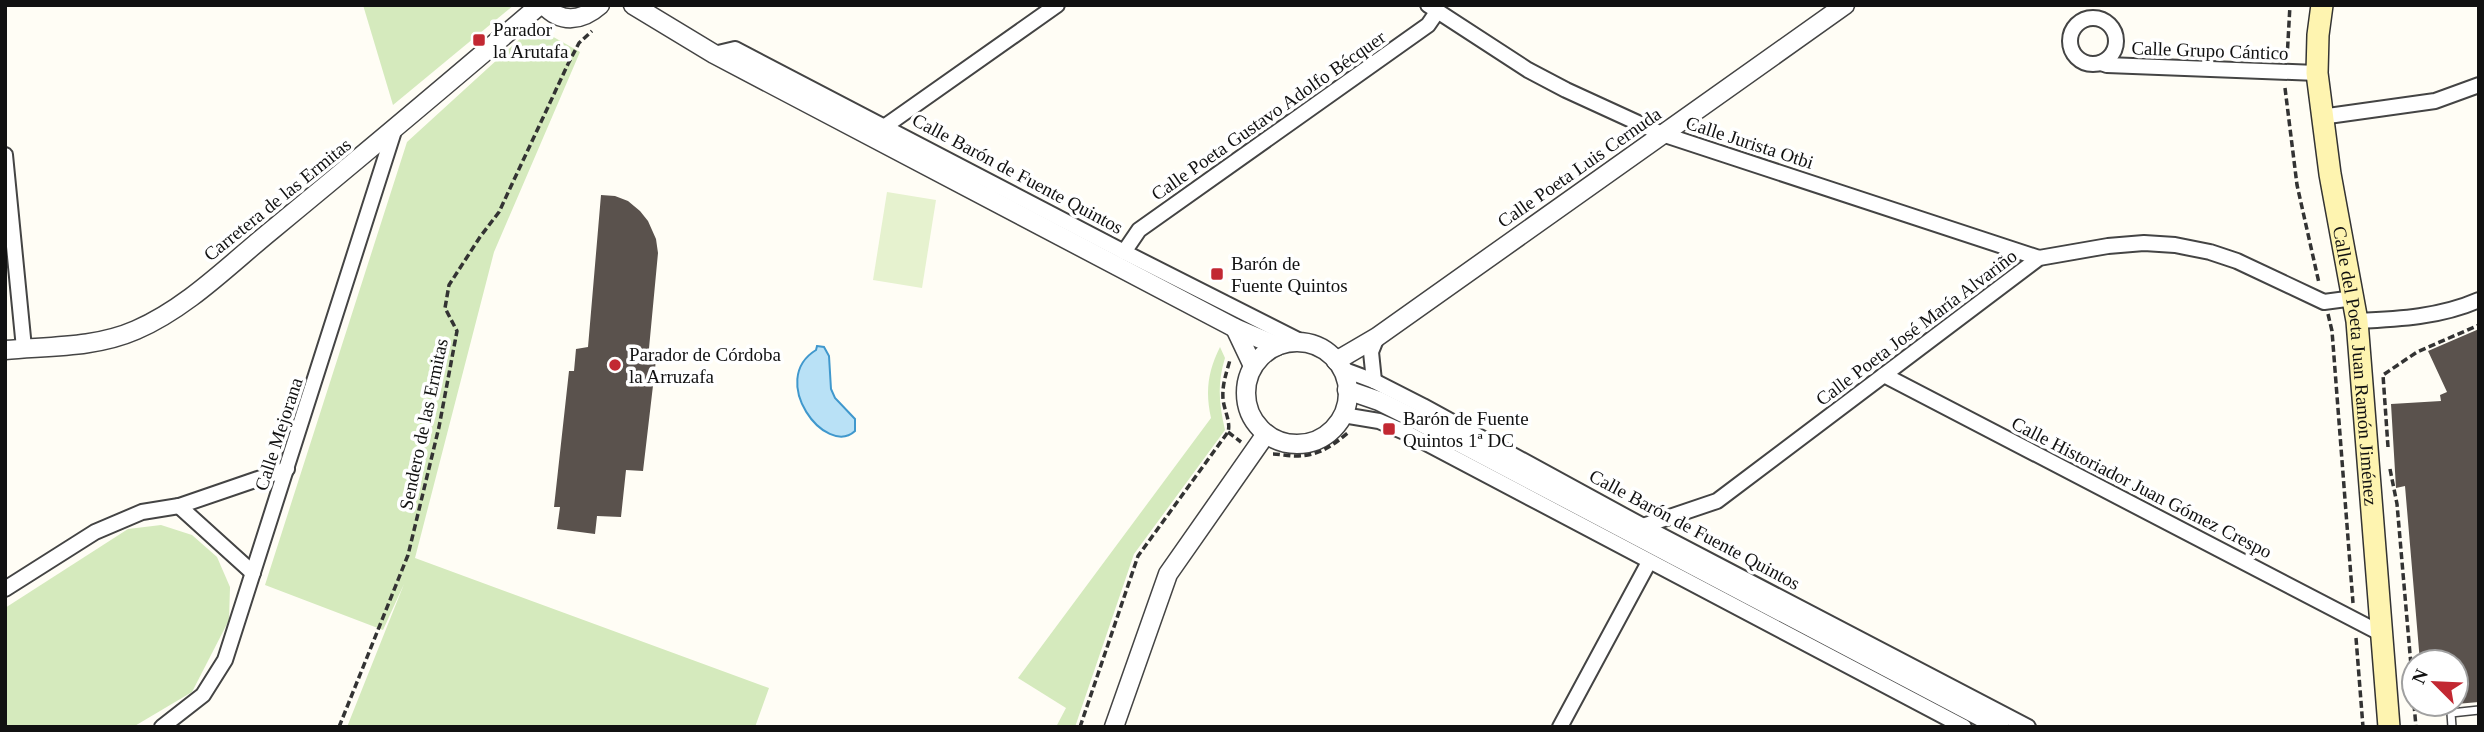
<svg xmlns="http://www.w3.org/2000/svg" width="2484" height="732" font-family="Georgia,serif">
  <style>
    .green { fill: #d5eabd }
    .pitch { fill: #e6f2cf }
    .water { fill: #b9e1f6; stroke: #4098cd; stroke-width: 2 }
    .building { fill: #5a524d }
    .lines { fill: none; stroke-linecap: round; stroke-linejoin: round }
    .service-casing { stroke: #444; stroke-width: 10 }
    .minor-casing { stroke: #444; stroke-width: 18 }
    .tertiary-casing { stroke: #444; stroke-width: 21 }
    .secondary-casing { stroke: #333; stroke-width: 24 }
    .path { stroke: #333; stroke-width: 3.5; stroke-dasharray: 7 3.5; stroke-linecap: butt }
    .service { stroke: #fff; stroke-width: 7 }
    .minor { stroke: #fff; stroke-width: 14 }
    .tertiary { stroke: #fff; stroke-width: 18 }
    .secondary { stroke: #fef4b0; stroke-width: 21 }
    .poi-dot { fill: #c22832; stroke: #fff; stroke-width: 2.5 }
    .labels { text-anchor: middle; stroke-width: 7; stroke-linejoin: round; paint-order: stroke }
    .poi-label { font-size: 19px; fill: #111; stroke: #fff; text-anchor: start }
    .street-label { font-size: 19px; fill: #111; stroke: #fff }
  </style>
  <rect width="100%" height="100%" fill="#fffdf5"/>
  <g class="green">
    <path d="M363,5H514L393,105Z"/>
    <path d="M534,26L580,52L494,252L415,558L769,688L755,727H347L404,584L383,630L265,585L407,142Z"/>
    <path d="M1220,347L1225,358C1217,384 1219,404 1225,430L1134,554L1075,727H1056L1066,708L1018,678L1211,418C1205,391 1208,371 1220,347Z"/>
    <path d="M161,525L192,535L217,557L230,587L229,620L192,692L133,727H5V608L128,529Z"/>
  </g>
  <path class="pitch" d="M887,192L936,200L922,288L873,280Z"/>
  <path class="water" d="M817,346L824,347L829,356L831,389L835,398L855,419V431C826,458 767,380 816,350Z"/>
  <g class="building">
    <path d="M601,195L615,196L628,201L640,211L648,221L656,239L658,253L648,359L656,360L643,471L626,470L621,517L597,516L595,534L557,529L560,507H554L569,371H574L576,349L588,347Z"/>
    <path d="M2479,329V702L2456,704V662H2420L2405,486L2396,488L2391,404L2441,401L2440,395L2447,392L2428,351Z"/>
  </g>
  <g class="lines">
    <defs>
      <path id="service" d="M2452,727L2451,713L2479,710"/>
      <g id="minor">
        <path d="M1428,5L1528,70L1566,90L1662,134L2039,258"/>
        <circle cx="2093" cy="41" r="23"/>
        <path d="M714,54L735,49L1124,252L1302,342"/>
        <path d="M2101,63L2107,65L2317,73"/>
        <path d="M2321,117L2435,101L2479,85"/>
        <path d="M884,127L1057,5"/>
        <path d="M5,155L24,348"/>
        <path d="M1124,252L1139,230L1428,25L1437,12"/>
        <path d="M2357,321C2400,319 2440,317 2479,300"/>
        <path d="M1342,369L1374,381L1423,406L1643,526L2028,727"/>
        <path d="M1884,375L2382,634"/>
        <path d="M1374,381L1371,352L1377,337"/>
        <path d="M1343,415L1379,421L1409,434L1964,727"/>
        <path d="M179,506L253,573"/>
        <path d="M1643,526L1717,501L2039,258L2108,246L2144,243L2175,245L2210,252L2237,261L2324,302L2354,298"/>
        <path d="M5,589L95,532L142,512L179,506L287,469"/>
        <path d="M162,727L203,695L225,660L394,131"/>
        <path d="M1560,727L1649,562"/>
      </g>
      <g id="tertiary">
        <path d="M544,5C561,24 582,21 600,5"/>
        <path d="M633,5L714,54L1235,328L1277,346"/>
        <path d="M1235,328L1253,366"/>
        <circle cx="1297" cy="393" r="51"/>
        <path d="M5,350C49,346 95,348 136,330C187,308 229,265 272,230C362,156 451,81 540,5"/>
        <path d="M1336,361L1377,337L1845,5"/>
        <path d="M1347,390L1379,401L1411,417L2000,727"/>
        <path d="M1114,727L1168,574L1266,434"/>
      </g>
      <g id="secondary">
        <path id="s1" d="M2322,5L2318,35L2317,73L2330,174L2357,321L2389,727"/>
      </g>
    </defs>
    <use href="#service" class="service-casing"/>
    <use href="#minor" class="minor-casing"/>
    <use href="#tertiary" class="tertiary-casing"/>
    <use href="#secondary" class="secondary-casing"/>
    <g class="path">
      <path d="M2287,59L2290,5"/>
      <path d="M2285,88L2297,185L2319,283"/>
      <path d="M2328,314L2332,331L2353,603"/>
      <path d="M1228,432L1241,442"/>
      <path d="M2388,447L2383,375L2417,352L2479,325"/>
      <path d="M1273,454C1280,454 1288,456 1296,456C1319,456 1332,446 1349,432"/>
      <path d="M2390,469L2397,504L2414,700"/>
      <path d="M2356,638L2363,727"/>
      <path d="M2414,704L2416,727"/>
      <path d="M339,727L408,555L439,427L457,331L445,308L449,285L480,237L499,212L568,64L579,43L592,31"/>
      <path d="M1080,727L1138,556L1228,432C1231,422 1224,410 1223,399C1222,385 1226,374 1230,360"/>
    </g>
    <use href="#service" class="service"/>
    <use href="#minor" class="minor"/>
    <use href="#tertiary" class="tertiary"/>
    <use href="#secondary" class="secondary"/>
  </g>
  <g class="poi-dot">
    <rect x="472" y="33" width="14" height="14" rx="3.5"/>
    <rect x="1210" y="267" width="14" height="14" rx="3.5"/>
    <circle cx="615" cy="365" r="7"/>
    <rect x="1382" y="422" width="14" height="14" rx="3.5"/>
  </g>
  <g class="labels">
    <g class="poi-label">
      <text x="493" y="36">Parador<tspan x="493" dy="22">la Arutafa</tspan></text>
      <text x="1231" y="270">Barón de<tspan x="1231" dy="22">Fuente Quintos</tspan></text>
      <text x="629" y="361">Parador de Córdoba<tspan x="629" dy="22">la Arruzafa</tspan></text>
      <text x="1403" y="425">Barón de Fuente<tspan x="1403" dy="22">Quintos 1ª DC</tspan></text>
    </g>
    <g class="street-label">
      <text transform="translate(2210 50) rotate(2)" y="7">Calle Grupo Cántico</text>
      <text transform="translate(1268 115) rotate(-35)" y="7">Calle Poeta Gustavo Adolfo Bécquer</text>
      <text transform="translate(1750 142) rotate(18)" y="7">Calle Jurista Otbi</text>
      <text transform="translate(1579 167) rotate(-35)" y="7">Calle Poeta Luis Cernuda</text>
      <text transform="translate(1018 173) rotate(28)" y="7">Calle Barón de Fuente Quintos</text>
      <text transform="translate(277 199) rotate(-39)" y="7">Carretera de las Ermitas</text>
      <text transform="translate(1916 327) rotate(-37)" y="7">Calle Poeta José María Alvariño</text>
      <text dy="7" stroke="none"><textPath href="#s1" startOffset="364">Calle del Poeta Juan Ramón Jiménez</textPath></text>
      <text transform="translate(423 424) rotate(-78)" y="7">Sendero de las Ermitas</text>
      <text transform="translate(278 434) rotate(-72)" y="7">Calle Mejorana</text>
      <text transform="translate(2142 487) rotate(27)" y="7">Calle Historiador Juan Gómez Crespo</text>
      <text transform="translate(1695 529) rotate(28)" y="7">Calle Barón de Fuente Quintos</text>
    </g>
  </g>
  <rect width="2484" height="732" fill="none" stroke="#111111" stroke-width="14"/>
  <g transform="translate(2435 683) rotate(294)"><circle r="33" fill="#ffffff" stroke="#a0a0a0" stroke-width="2"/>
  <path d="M0-5L12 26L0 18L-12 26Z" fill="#c22832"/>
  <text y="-10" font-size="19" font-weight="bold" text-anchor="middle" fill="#111111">N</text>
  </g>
</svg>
